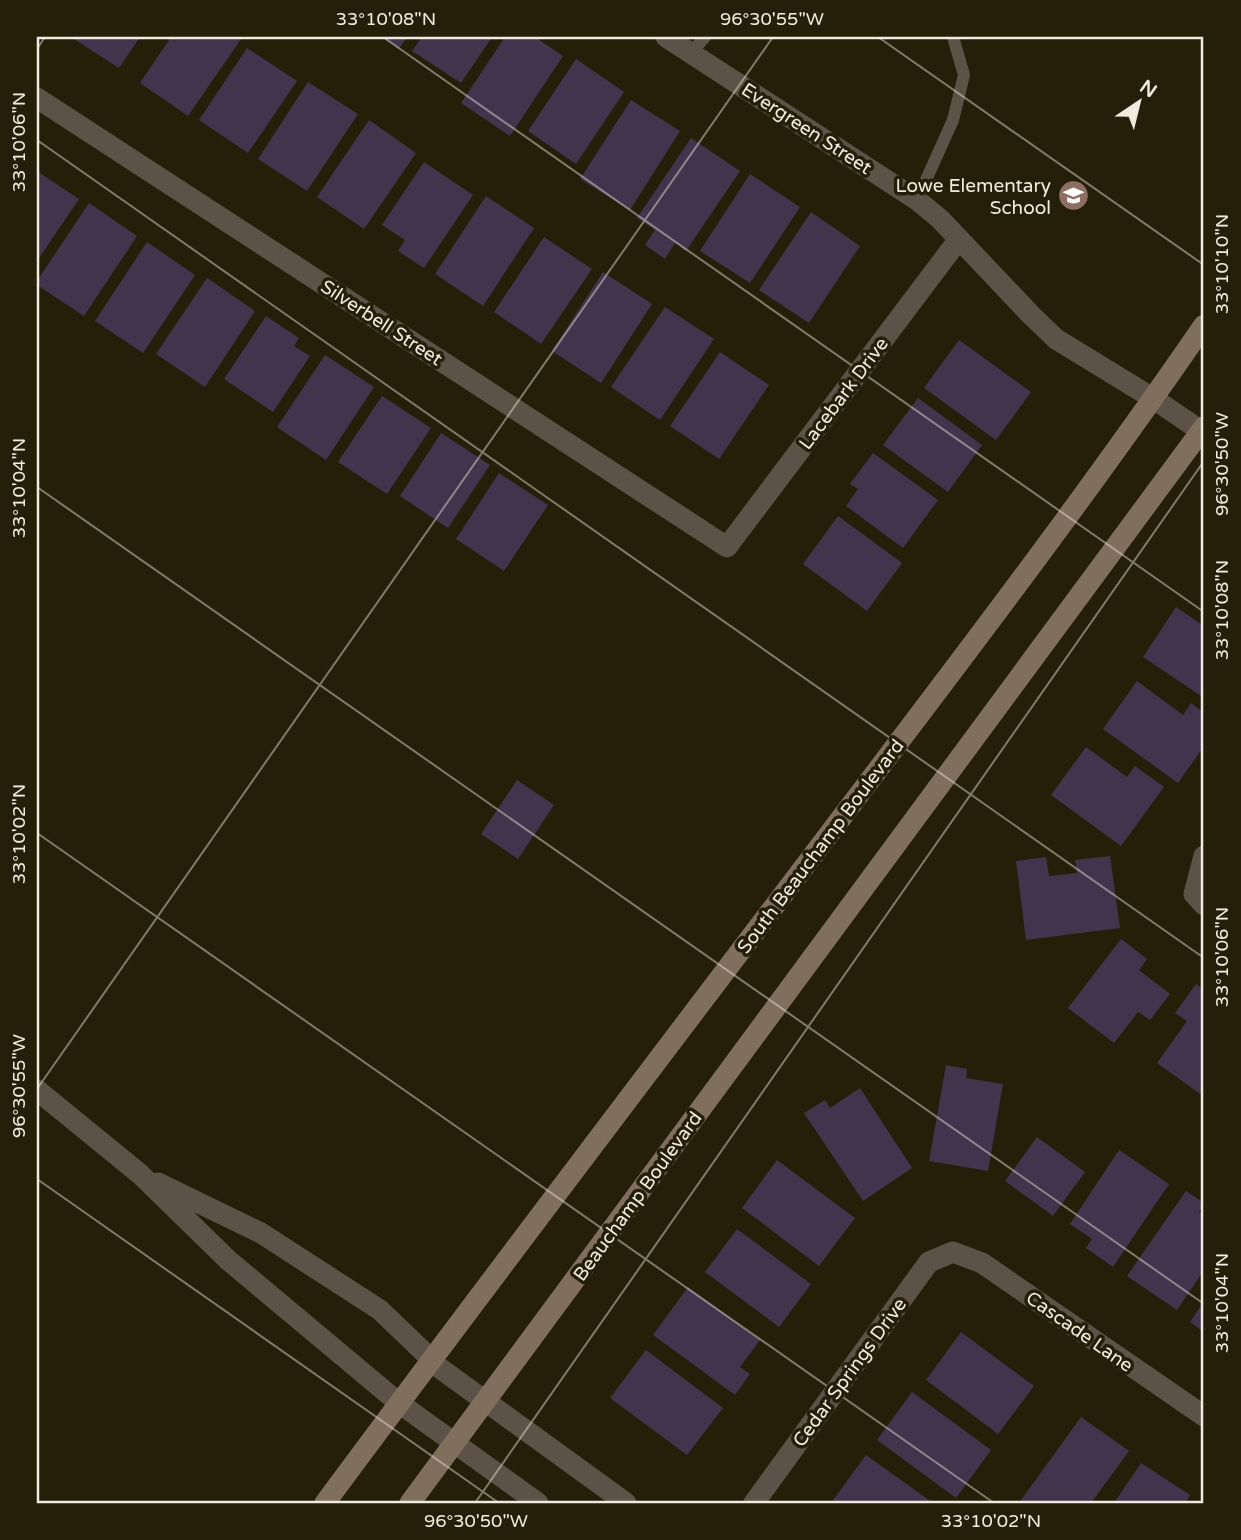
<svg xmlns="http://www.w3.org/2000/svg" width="1241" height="1540" font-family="'Varela Round',sans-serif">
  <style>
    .building { fill: #44334d }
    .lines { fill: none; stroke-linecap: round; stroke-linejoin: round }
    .lane { stroke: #5d5247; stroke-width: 12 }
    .street { stroke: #5d5247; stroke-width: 21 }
    .secondary { stroke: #806f5d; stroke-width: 21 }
    .ticks { fill: none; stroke: #efebde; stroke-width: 2; stroke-opacity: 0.45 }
    .labels { text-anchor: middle; stroke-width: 7; stroke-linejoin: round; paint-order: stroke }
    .street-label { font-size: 19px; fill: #efebde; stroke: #251f0a }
    .poi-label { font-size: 19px; fill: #efebde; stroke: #251f0a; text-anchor: end }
    .neatline { fill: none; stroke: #efebde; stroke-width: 2.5 }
    .ticks-label { font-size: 18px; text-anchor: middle; fill: #efebde }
  </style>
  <rect width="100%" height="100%" fill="#251f0a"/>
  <g class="building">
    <path d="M71,37H140L119,68Z"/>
    <path d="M171,37H237L241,39L188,116L140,83Z"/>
    <path d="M382,37H407L399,49Z"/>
    <path d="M422,37H492L461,83L412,51Z"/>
    <path d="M505,37H535L563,56L510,136L461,103Z"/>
    <path d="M247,48L297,81L248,153L199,120Z"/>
    <path d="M576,59L624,92L576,164L528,131Z"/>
    <path d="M308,82L358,114L307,191L258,159Z"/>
    <path d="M631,100L680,131L630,210L580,179Z"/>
    <path d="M369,120L416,153L364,229L317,197Z"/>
    <path d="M691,138L740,171L686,251L675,243L665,259L645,245L655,230L637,218Z"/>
    <path d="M424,162L473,195L424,268L398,251L405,240L382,225Z"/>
    <path d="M37,171L79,199L37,261Z"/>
    <path d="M750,174L800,207L750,283L700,251Z"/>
    <path d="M486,196L534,228L483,306L435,274Z"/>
    <path d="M89,203L137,236L84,316L37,285V281Z"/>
    <path d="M811,212L860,246L809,323L759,290Z"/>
    <path d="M544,237L592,269L541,344L494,312Z"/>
    <path d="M147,242L195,275L143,353L95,321Z"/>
    <path d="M603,272L652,304L601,383L552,351Z"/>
    <path d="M207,278L255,311L205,387L156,354Z"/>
    <path d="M665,307L714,339L660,420L611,387Z"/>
    <path d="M266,316L299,338L294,346L310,356L273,412L224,379Z"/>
    <path d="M959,340L1031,392L996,440L924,388Z"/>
    <path d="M720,352L769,385L719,459L670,426Z"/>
    <path d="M325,355L374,387L326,460L277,427Z"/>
    <path d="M382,396L431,428L387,494L338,462Z"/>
    <path d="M918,398L982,445L948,492L883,445Z"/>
    <path d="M441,433L490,465L448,528L400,496Z"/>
    <path d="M873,453L938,500L903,548L846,506L858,489L850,484Z"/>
    <path d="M499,473L548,505L504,571L456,539Z"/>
    <path d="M838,516L902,563L867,611L803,564Z"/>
    <path d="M1176,607L1204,626V698L1143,657Z"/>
    <path d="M1137,681L1183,715L1191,703L1204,713V746L1178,783L1103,729Z"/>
    <path d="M1086,747L1127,777L1135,766L1164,787L1121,846L1051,795Z"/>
    <path d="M517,780L554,805L518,859L481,834Z"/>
    <path d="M1110,856L1120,928L1026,940L1016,861L1046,857L1049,876L1077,873L1075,860Z"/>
    <path d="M1121,939L1147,959L1139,970L1170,994L1150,1020L1138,1012L1114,1043L1068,1008Z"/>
    <path d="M1196,984L1204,990V1094L1203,1096L1157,1063L1187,1021L1175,1013Z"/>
    <path d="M946,1065L967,1069L966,1078L1003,1084L988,1171L929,1161Z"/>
    <path d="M860,1088L912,1168L863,1201L804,1113L825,1100L830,1108Z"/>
    <path d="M1037,1137L1085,1172L1053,1216L1005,1181Z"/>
    <path d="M1119,1150L1169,1184L1113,1267L1086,1248L1092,1239L1070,1224Z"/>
    <path d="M777,1160L855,1218L819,1266L742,1208Z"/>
    <path d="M1186,1191L1204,1203L1199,1212L1204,1215V1270L1177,1310L1127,1276Z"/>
    <path d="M737,1229L811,1284L779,1327L705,1272Z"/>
    <path d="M688,1287L760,1340L740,1367L750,1374L735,1395L653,1335Z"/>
    <path d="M1204,1301V1332L1190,1322Z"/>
    <path d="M961,1332L1034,1386L998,1434L926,1380Z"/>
    <path d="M646,1350L723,1408L687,1455L610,1398Z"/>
    <path d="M912,1392L991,1450L956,1498L877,1440Z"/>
    <path d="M1081,1417L1129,1451L1091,1503H1019Z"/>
    <path d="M866,1455L933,1503H831Z"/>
    <path d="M1141,1463L1190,1495L1185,1503H1114Z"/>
  </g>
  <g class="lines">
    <g class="lane">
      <path d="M691,53L705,37"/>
      <path d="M917,200L953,120L964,75L953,37"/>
    </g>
    <g class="street">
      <path d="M666,37L917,200L940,219L1032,316L1056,339L1154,399L1204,433"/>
      <path d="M37,98L727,547L959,239"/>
      <path d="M1204,856L1194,894L1204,905"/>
      <path d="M37,1090L140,1174L228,1260L399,1403L538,1503"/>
      <path d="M158,1183L261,1233L380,1310L431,1359"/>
      <path d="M430,1361L626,1503"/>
      <path d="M754,1503L929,1262L953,1252L982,1263L1204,1416"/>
    </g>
    <g class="secondary">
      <path d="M325,1503C496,1272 671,1043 845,813C967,652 1090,491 1204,325"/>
      <path d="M410,1503L1204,427"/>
    </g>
  </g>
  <path class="ticks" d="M383,37L1204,612M878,37L1204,265M37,49L45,37M37,140L1204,958M37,487L1204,1304M37,833L994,1503M37,1089L773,37M37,1179L499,1503M475,1503L1204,461M1203,1503L1204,1501"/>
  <defs>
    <symbol id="school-disc" viewBox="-11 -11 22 22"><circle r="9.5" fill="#8d6e63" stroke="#251f0a"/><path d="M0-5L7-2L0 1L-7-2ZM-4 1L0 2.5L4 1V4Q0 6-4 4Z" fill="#fff"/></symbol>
  </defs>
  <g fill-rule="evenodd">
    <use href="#school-disc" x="1056" y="178" width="35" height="35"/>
  </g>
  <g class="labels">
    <g class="street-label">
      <text transform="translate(807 128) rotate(33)" y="7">Evergreen Street</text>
      <text transform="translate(382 322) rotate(33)" y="7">Silverbell Street</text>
      <text transform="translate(843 393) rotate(-53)" y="7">Lacebark Drive</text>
      <text transform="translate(820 846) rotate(-53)" y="7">South Beauchamp Boulevard</text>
      <text transform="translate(637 1196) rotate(-54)" y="7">Beauchamp Boulevard</text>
      <text transform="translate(1080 1331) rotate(35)" y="7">Cascade Lane</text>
      <text transform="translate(849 1372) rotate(-54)" y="7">Cedar Springs Drive</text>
    </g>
    <g class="poi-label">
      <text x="1051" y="192">Lowe Elementary<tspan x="1051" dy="22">School</tspan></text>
    </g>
  </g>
  <rect width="1241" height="1540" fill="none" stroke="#251f0a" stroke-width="77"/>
  <g transform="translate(1139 102) rotate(35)" stroke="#251f0a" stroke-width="5" paint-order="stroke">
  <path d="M0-5L12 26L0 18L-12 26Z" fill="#efebde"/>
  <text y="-10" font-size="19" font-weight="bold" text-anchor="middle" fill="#efebde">N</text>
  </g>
  <rect x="38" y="38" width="1164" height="1464" class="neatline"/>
  <g class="ticks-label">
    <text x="386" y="25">33°10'08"N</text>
    <text x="772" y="25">96°30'55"W</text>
    <text transform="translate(19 142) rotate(-90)" y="6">33°10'06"N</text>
    <text transform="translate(1222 264) rotate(-90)" y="6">33°10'10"N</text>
    <text transform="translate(1222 464) rotate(-90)" y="6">96°30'50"W</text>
    <text transform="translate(19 488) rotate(-90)" y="6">33°10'04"N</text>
    <text transform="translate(1222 610) rotate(-90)" y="6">33°10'08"N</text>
    <text transform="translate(19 834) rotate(-90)" y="6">33°10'02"N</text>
    <text transform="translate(1222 957) rotate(-90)" y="6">33°10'06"N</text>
    <text transform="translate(19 1086) rotate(-90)" y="6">96°30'55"W</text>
    <text transform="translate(1222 1303) rotate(-90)" y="6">33°10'04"N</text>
    <text x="476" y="1527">96°30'50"W</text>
    <text x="991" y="1527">33°10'02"N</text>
  </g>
</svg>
